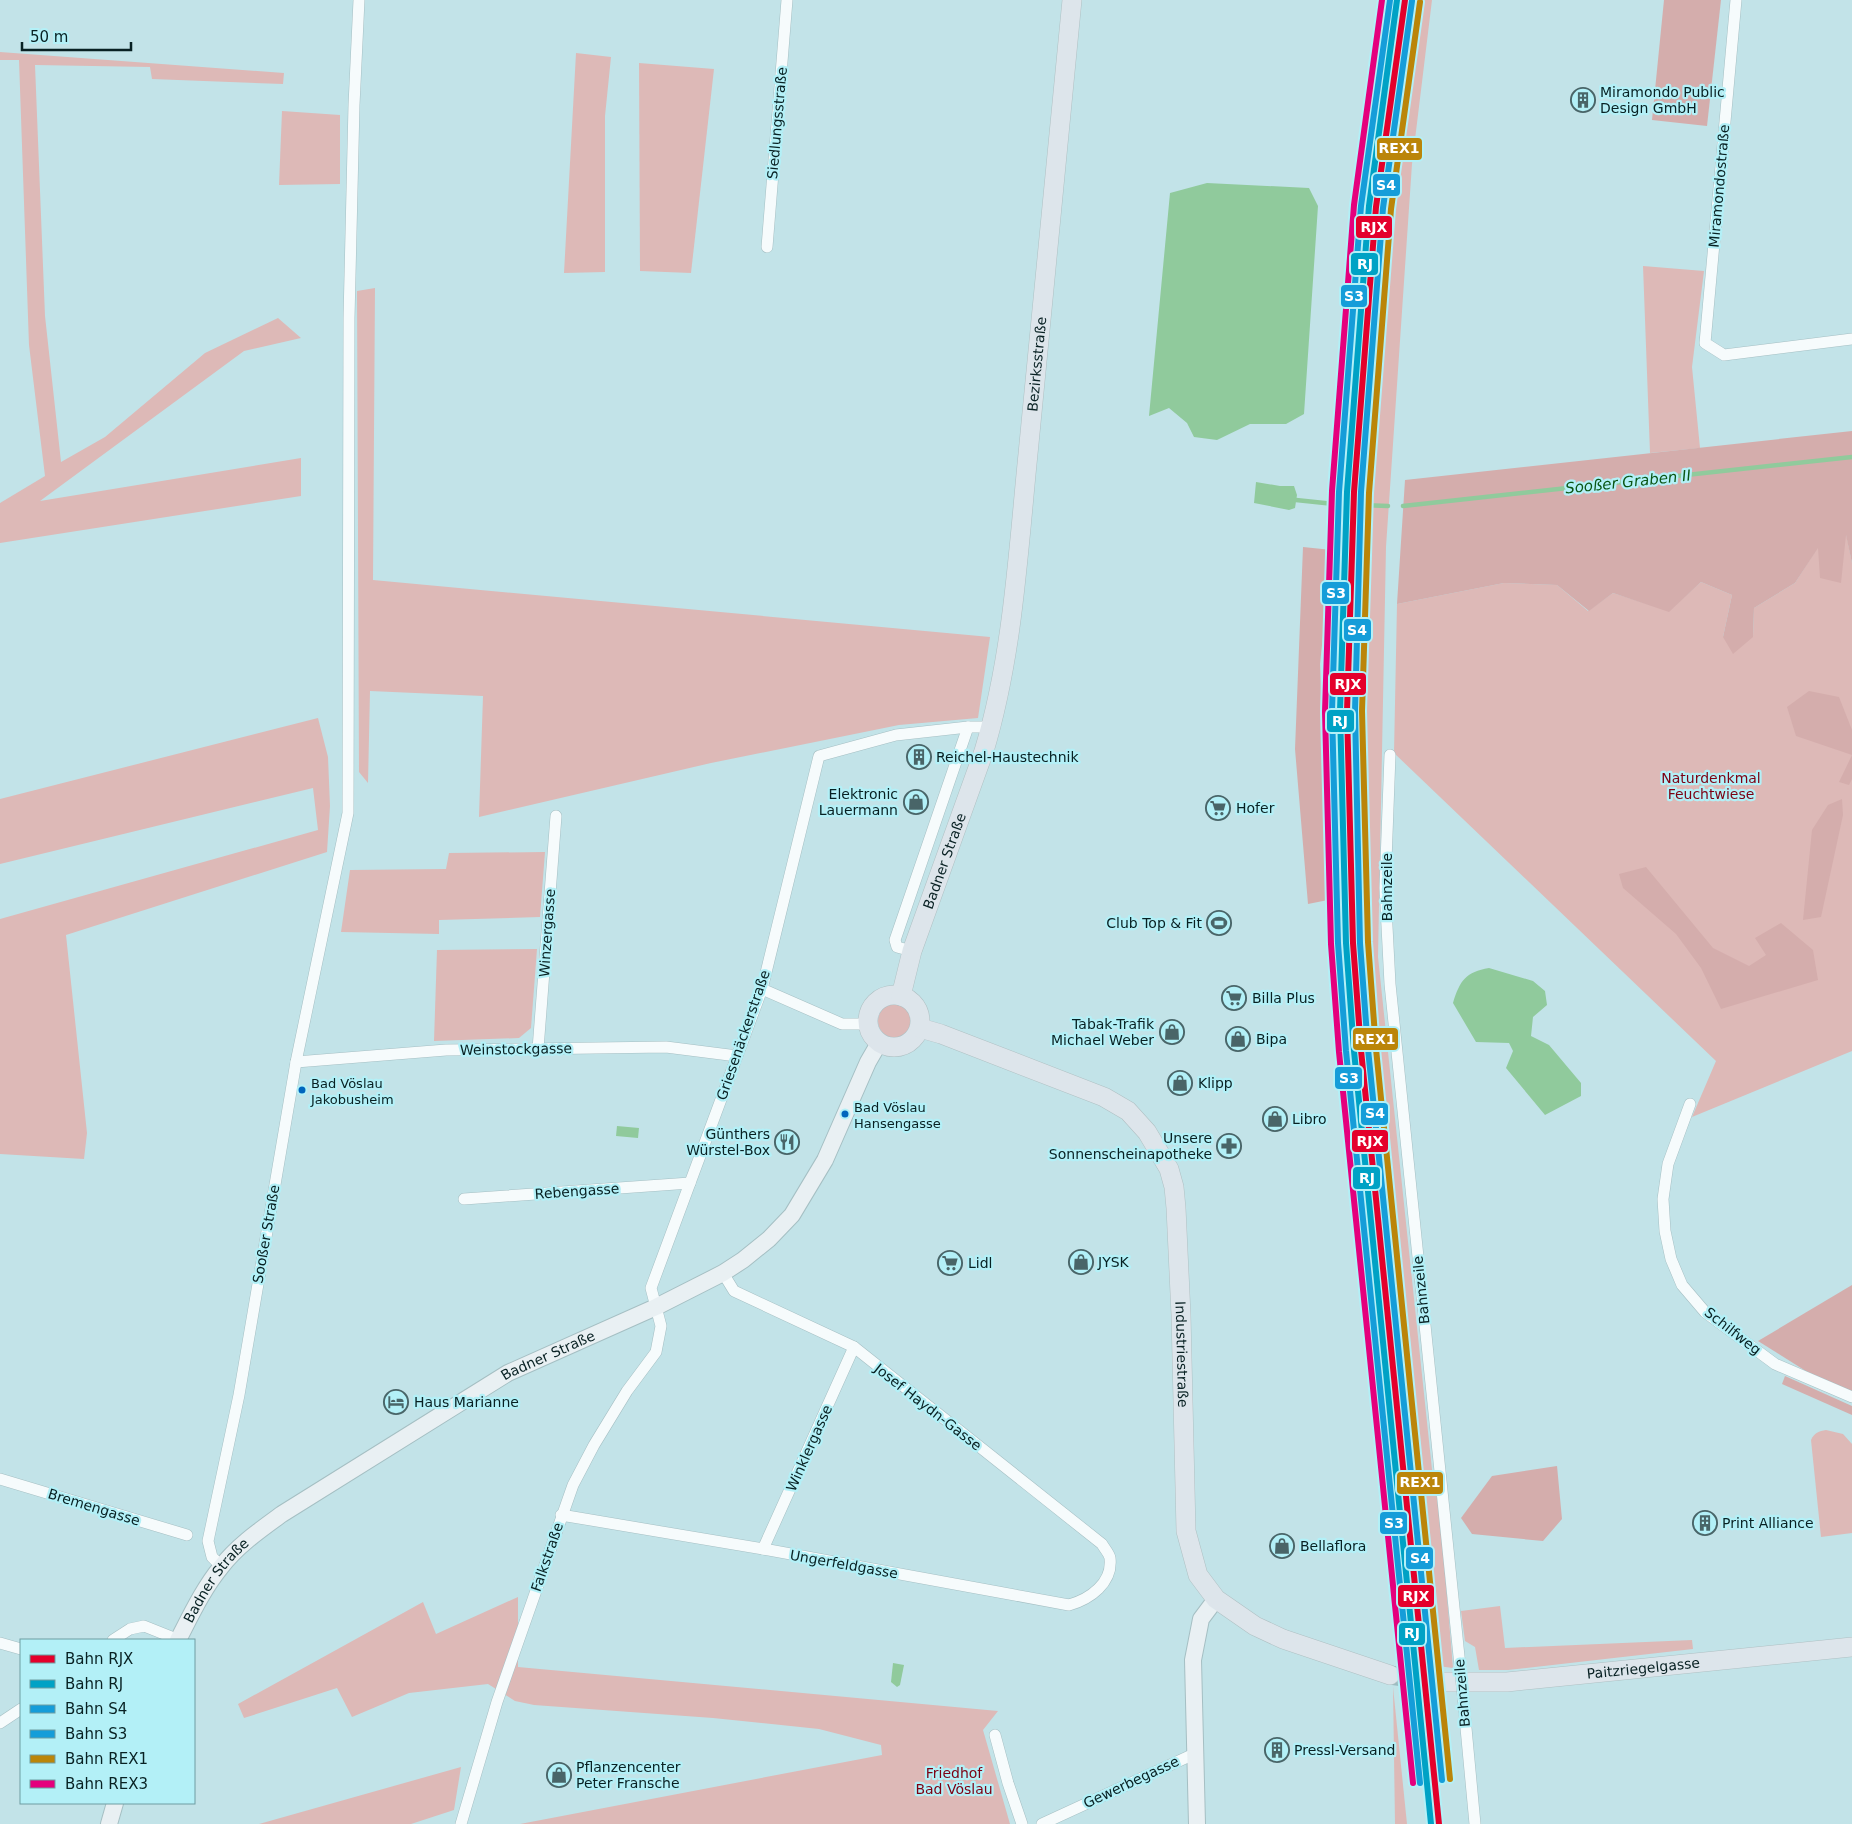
<svg xmlns="http://www.w3.org/2000/svg" width="1852" height="1824" font-family="'DejaVu Sans',sans-serif">
  <style>
    .green { fill: #ddb9b7 }
    .forest { fill: #d4adac }
    .water { fill: #90ca9c }
    .lines { fill: none; stroke-linecap: round; stroke-linejoin: round }
    .stream { stroke: #90ca9c; stroke-width: 4.5 }
    .primary-tunnel { stroke: #9dbcc1; stroke-width: 19; stroke-dasharray: 19 9; stroke-linecap: butt }
    .street-casing { stroke: #a5bfc3; stroke-width: 12 }
    .secondary-casing { stroke: #a5bfc3; stroke-width: 18 }
    .primary-casing { stroke: #afc0c3; stroke-width: 20 }
    .street { stroke: #f6fbfc; stroke-width: 11 }
    .secondary { stroke: #e9f0f3; stroke-width: 16 }
    .primary { stroke: #dde5eb; stroke-width: 19 }
    .street-bridge-casing { stroke: #a5bfc3; stroke-width: 12; stroke-linecap: butt }
    .street-bridge { stroke: #f6fbfc; stroke-width: 11 }
    .rail-1-casing { stroke: #b3f0f7; stroke-width: 10 }
    .rail-2-casing { stroke: #b3f0f7; stroke-width: 10 }
    .rail-3-casing { stroke: #b3f0f7; stroke-width: 10 }
    .rail-4-casing { stroke: #b3f0f7; stroke-width: 10 }
    .rail-5-casing { stroke: #b3f0f7; stroke-width: 10 }
    .rail-6-casing { stroke: #b3f0f7; stroke-width: 10 }
    .rail-1 { stroke: #e4002b; stroke-width: 6 }
    .rail-2 { stroke: #00a2c5; stroke-width: 6 }
    .rail-3 { stroke: #159dd9; stroke-width: 6 }
    .rail-4 { stroke: #159dd9; stroke-width: 6 }
    .rail-5 { stroke: #bb8509; stroke-width: 6 }
    .rail-6 { stroke: #e5007d; stroke-width: 6 }
    .bus-dot { fill: #0065bd; stroke: #b3f0f7; stroke-width: 2 }
    .labels { text-anchor: middle; stroke-width: 4.5; stroke-linejoin: round; paint-order: stroke }
    .bus-label { font-size: 13px; fill: #082123; stroke: #b3f0f7; text-anchor: start }
    .poi-label { font-size: 14px; fill: #082123; stroke: #b3f0f7; text-anchor: start }
    .street-label { font-size: 14px; fill: #082123; stroke: #b3f0f7 }
    .park-label { font-size: 14px; fill: #7d0012; stroke: #b3f0f7 }
    .water-label { font-size: 15px; font-style: italic; fill: #0a5614; stroke: #b3f0f7 }
    .line-badge { stroke: #b3f0f7; stroke-width: 2 }
    .badge-label { font-size: 14px; text-anchor: middle; font-weight: bold; fill: #fff }
  </style>
  <rect width="100%" height="100%" fill="#c2e3e8"/>
  <g class="green">
    <path d="M1414,0H1432L1412,164L1386,547L1378,957L1433,1479L1440,1513L1453,1668L1430,1665L1427,1594L1375,1081L1366,959L1355,746L1360,527L1378,277Z"/>
    <path d="M0,52L284,73L283,84L152,79L150,67L35,65L45,316L61,462L105,437L205,353L278,318L301,338L244,351L40,501L301,458V496L0,543V503L45,476L29,345L19,60H0Z"/>
    <path d="M576,53L611,57L605,116V272L564,273Z"/>
    <path d="M639,63L714,69L691,273L640,271Z"/>
    <path d="M282,111L340,115V184L279,185Z"/>
    <path d="M1643,266L1704,271L1692,367L1700,448L1650,453Z"/>
    <path d="M375,288L373,580L990,637L978,718L899,725L711,763L479,817L483,696L370,691L368,783L359,772L357,291Z"/>
    <path d="M1846,533L1852,563V1051L1692,1117L1716,1061L1394,753L1397,604L1504,583L1557,585L1588,611L1613,593L1669,611L1701,582L1732,595L1723,637H1753L1754,608L1795,583L1818,547Z"/>
    <path d="M318,718L328,757L330,806L327,852L66,935L87,1133L84,1159L0,1154V919L318,830L313,788L0,864V799Z"/>
    <path d="M545,852L540,917L439,920V934L341,932L350,870L446,869L449,853Z"/>
    <path d="M537,949L531,1028L519,1038L434,1041L437,950Z"/>
    <circle cx="895" cy="1021" r="17"/>
    <path d="M1826,1430L1843,1434L1852,1444V1533L1821,1537L1811,1440C1814,1433 1819,1431 1826,1430Z"/>
    <path d="M518,1597V1667L998,1711L983,1730L1010,1824H520L882,1755L881,1745L819,1729L713,1718L534,1705L515,1701L488,1684L409,1693L352,1717L337,1688L244,1718L238,1704L423,1602L436,1634Z"/>
    <path d="M1500,1606L1505,1648L1692,1640L1693,1649L1508,1670H1479L1475,1647L1465,1641L1461,1611Z"/>
    <path d="M1393,1687L1407,1824H1395Z"/>
    <path d="M461,1767L454,1810L411,1824H259Z"/>
  </g>
  <g class="forest">
    <path d="M1664,0H1721L1707,126L1652,120Z"/>
    <path d="M1852,431V563L1846,535L1841,583L1820,578L1818,548L1795,583L1754,608L1753,637L1733,654L1723,637L1732,595L1701,582L1669,612L1613,593L1589,611L1557,585L1504,583L1397,604L1405,480Z"/>
    <path d="M1303,547L1332,550L1320,664L1328,900L1308,904L1295,749Z"/>
    <path d="M1809,691L1839,697L1852,730V755L1796,736L1787,707Z"/>
    <path d="M1852,755V779L1849,785L1839,782Z"/>
    <path d="M1842,799L1843,815L1821,917L1803,920L1812,830L1828,805Z"/>
    <path d="M1646,867L1713,948L1749,966L1766,955L1755,938L1781,923L1813,950L1818,980L1721,1009L1701,968L1676,934L1623,888L1619,874Z"/>
    <path d="M1852,1285V1392L1820,1380L1758,1341Z"/>
    <path d="M1785,1376L1852,1406V1415L1782,1384Z"/>
    <path d="M1557,1466L1562,1519L1543,1541L1472,1534L1461,1518L1492,1476Z"/>
  </g>
  <g class="water">
    <path d="M1207,183L1309,188L1318,206L1304,414L1286,424H1250L1217,440L1194,437L1187,423L1169,408L1149,416L1170,193Z"/>
    <path d="M1256,482L1280,486H1294L1297,495L1295,508L1289,510L1254,503Z"/>
    <path d="M1489,968L1533,981L1545,991L1547,1005L1533,1017L1531,1036L1549,1045L1581,1083V1096L1545,1115L1506,1068L1513,1051L1509,1043L1476,1042L1453,1003C1460,980 1466,972 1489,968Z"/>
    <path d="M617,1126L639,1128L638,1138L616,1136Z"/>
    <path d="M893,1663L904,1665L900,1685L897,1687L891,1682Z"/>
  </g>
  <g class="lines">
    <g class="stream">
      <path d="M1296,500L1334,504"/>
      <path d="M1361,505L1388,506"/>
      <path d="M1403,506L1852,457"/>
    </g>
    <path class="primary-tunnel" d="M1390,1675L1434,1682"/>
    <defs>
      <g id="street">
        <path d="M1736,0L1705,343L1724,355L1852,339"/>
        <path d="M767,247L787,0"/>
        <path d="M1390,755L1385,888L1390,984L1460,1666"/>
        <path d="M912,951L897,947L895,940L968,727"/>
        <path d="M762,989L842,1024H868"/>
        <path d="M538,1049L556,816"/>
        <path d="M296,1062L446,1050L666,1047L737,1056"/>
        <path d="M1690,1104L1668,1164L1663,1199L1665,1231L1671,1259L1682,1285L1705,1312L1775,1364L1852,1397"/>
        <path d="M464,1199L690,1183"/>
        <path d="M0,1479L187,1535"/>
        <path d="M561,1515L769,1550L1069,1605C1090,1599 1113,1583 1110,1558C1109,1553 1104,1548 1102,1544L854,1347L734,1291L723,1273"/>
        <path d="M763,1549L854,1347"/>
        <path d="M221,1566L212,1557L208,1541L239,1395L296,1062L348,813L349,318L354,105L359,0"/>
        <path d="M113,1640L130,1629L144,1626L179,1640"/>
        <path d="M0,1643L21,1649"/>
        <path d="M1463,1696L1475,1824"/>
        <path d="M0,1723L21,1709"/>
        <path d="M995,1735L1008,1783L1022,1824"/>
        <path d="M461,1824L497,1702L573,1485L594,1445L627,1391L656,1352L661,1326L651,1288L762,989L819,756L896,735L968,727H991"/>
        <path d="M1042,1824L1194,1754"/>
      </g>
      <g id="secondary">
        <path id="s1" d="M178,1640C191,1615 203,1589 221,1567C237,1546 260,1530 282,1514L508,1373L656,1307L723,1273L743,1260L769,1239L792,1215L825,1160L868,1062L879,1043"/>
        <path d="M109,1824L115,1803"/>
        <path d="M1197,1824L1193,1660L1201,1619L1216,1599"/>
      </g>
      <g id="primary">
        <circle cx="894" cy="1021" r="26"/>
        <path id="s2" d="M901,996L912,951L984,751C1013,655 1018,553 1028,454C1043,303 1057,151 1072,0"/>
        <path id="s3" d="M920,1028L941,1034L1104,1097L1128,1111L1147,1132L1169,1169L1174,1187L1176,1208L1181,1315L1186,1531L1198,1575L1216,1599L1255,1626L1283,1639L1390,1675"/>
        <path id="s4" d="M1434,1682H1507L1852,1647"/>
      </g>
    </defs>
    <use href="#street" class="street-casing"/>
    <use href="#secondary" class="secondary-casing"/>
    <use href="#primary" class="primary-casing"/>
    <use href="#street" class="street"/>
    <use href="#secondary" class="secondary"/>
    <use href="#primary" class="primary"/>
    <defs>
      <path id="street-bridge" d="M1460,1666L1463,1696"/>
    </defs>
    <use href="#street-bridge" class="street-bridge-casing"/>
    <use href="#street-bridge" class="street-bridge"/>
    <defs>
      <path id="rail-1" d="M1405,0L1376,207L1354,492L1347,711L1353,943L1361,1050L1439,1824"/>
      <path id="rail-2" d="M1397,0L1369,206L1347,492L1340,711L1346,943L1354,1051L1431,1824"/>
      <path id="rail-3" d="M1412,1L1383,208L1361,492L1355,711L1360,943L1368,1049L1442,1780"/>
      <path id="rail-4" d="M1390,0L1361,206L1339,492L1332,711L1338,943L1346,1051L1420,1783"/>
      <path id="rail-5" d="M1420,2L1391,209L1369,493L1362,711L1368,942L1376,1049L1450,1779"/>
      <path id="rail-6" d="M1382,0L1354,205L1332,491L1325,712L1331,944L1339,1052L1413,1783"/>
    </defs>
    <use href="#rail-1" class="rail-1-casing"/>
    <use href="#rail-2" class="rail-2-casing"/>
    <use href="#rail-3" class="rail-3-casing"/>
    <use href="#rail-4" class="rail-4-casing"/>
    <use href="#rail-5" class="rail-5-casing"/>
    <use href="#rail-6" class="rail-6-casing"/>
    <use href="#rail-1" class="rail-1"/>
    <use href="#rail-2" class="rail-2"/>
    <use href="#rail-3" class="rail-3"/>
    <use href="#rail-4" class="rail-4"/>
    <use href="#rail-5" class="rail-5"/>
    <use href="#rail-6" class="rail-6"/>
  </g>
  <defs>
    <symbol id="building-ring" viewBox="-11 -11 22 22"><circle r="9.5" fill="#b3f0f7" stroke="#496568" stroke-width="1.5"/><path d="M-4-6H4V6H1V3H-1V6H-4ZM-2.5-4.3h1.7v1.8h-1.7ZM.8-4.3h1.7v1.8H.8ZM-2.5-1h1.7V.8h-1.7ZM.8-1h1.7V.8H.8Z" fill="#496568"/></symbol>
    <symbol id="shop-ring" viewBox="-11 -11 22 22"><circle r="9.5" fill="#b3f0f7" stroke="#496568" stroke-width="1.5"/><path d="M-5-2.5h2.3a2.7 3.5 0 0 1 5.4 0H5L5.5 6h-11ZM-1.5-2.5h3a1.5 2.3 0 0 0-3 0Z" fill="#496568"/></symbol>
    <symbol id="supermarket-ring" viewBox="-11 -11 22 22"><circle r="9.5" fill="#b3f0f7" stroke="#496568" stroke-width="1.5"/><path d="M-6-5.5h2.5l.6 2H6L4.5 2H-2.5L-4.4-4H-6ZM-1.5 3.2a1.3 1.3 0 1 0 .1 0ZM3 3.2a1.3 1.3 0 1 0 .1 0Z" fill="#496568"/></symbol>
    <symbol id="stadium-ring" viewBox="-11 -11 22 22"><circle r="9.5" fill="#b3f0f7" stroke="#496568" stroke-width="1.5"/><path d="M0-5a6.5 5 0 1 0 0 10a6.5 5 0 1 0 0-10ZM-3.5-1.8h7v3.6h-7Z" fill="#496568"/></symbol>
    <symbol id="restaurant-ring" viewBox="-11 -11 22 22"><circle r="9.5" fill="#b3f0f7" stroke="#496568" stroke-width="1.5"/><path d="M-5-6h1v4h1v-4h1v4h1v-4h1v5L-1.5 .5V6h-2V.5L-5-1ZM5-6V6H3V1.5H1.5Q1.5-4 5-6Z" fill="#496568"/></symbol>
    <symbol id="pharmacy-ring" viewBox="-11 -11 22 22"><circle r="9.5" fill="#b3f0f7" stroke="#496568" stroke-width="1.5"/><path d="M-2-6h4v4h4v4h-4v4h-4v-4h-4v-4h4Z" fill="#496568"/></symbol>
    <symbol id="hotel-ring" viewBox="-11 -11 22 22"><circle r="9.5" fill="#b3f0f7" stroke="#496568" stroke-width="1.5"/><path d="M-6-4.5h1.5V1H6V5H4.5V3h-9V5H-6ZM-4 0a1.8 1.8 0 1 1 3.6 0ZM.5 0V-2.5h3Q6-2.5 6 0Z" fill="#496568"/></symbol>
  </defs>
  <g fill-rule="evenodd">
    <use href="#building-ring" x="1569" y="86" width="28" height="28"/>
    <use href="#building-ring" x="905" y="743" width="28" height="28"/>
    <use href="#shop-ring" x="902" y="788" width="28" height="28"/>
    <use href="#supermarket-ring" x="1204" y="794" width="28" height="28"/>
    <use href="#stadium-ring" x="1205" y="909" width="28" height="28"/>
    <use href="#supermarket-ring" x="1220" y="984" width="28" height="28"/>
    <use href="#shop-ring" x="1158" y="1018" width="28" height="28"/>
    <use href="#shop-ring" x="1224" y="1025" width="28" height="28"/>
    <use href="#shop-ring" x="1166" y="1069" width="28" height="28"/>
    <use href="#shop-ring" x="1261" y="1105" width="28" height="28"/>
    <use href="#restaurant-ring" x="773" y="1128" width="28" height="28"/>
    <use href="#pharmacy-ring" x="1215" y="1132" width="28" height="28"/>
    <use href="#shop-ring" x="1067" y="1248" width="28" height="28"/>
    <use href="#supermarket-ring" x="936" y="1249" width="28" height="28"/>
    <use href="#hotel-ring" x="382" y="1388" width="28" height="28"/>
    <use href="#building-ring" x="1691" y="1509" width="28" height="28"/>
    <use href="#shop-ring" x="1268" y="1532" width="28" height="28"/>
    <use href="#building-ring" x="1263" y="1736" width="28" height="28"/>
    <use href="#shop-ring" x="545" y="1761" width="28" height="28"/>
  </g>
  <g class="bus-dot">
    <circle cx="302" cy="1090" r="4.5"/>
    <circle cx="845" cy="1114" r="4.5"/>
  </g>
  <g class="labels">
    <g class="bus-label">
      <text x="311" y="1088">Bad Vöslau<tspan x="311" dy="16">Jakobusheim</tspan></text>
      <text x="854" y="1112">Bad Vöslau<tspan x="854" dy="16">Hansengasse</tspan></text>
    </g>
    <g class="poi-label">
      <text x="1600" y="97">Miramondo Public<tspan x="1600" dy="16">Design GmbH</tspan></text>
      <text x="936" y="762">Reichel-Haustechnik</text>
      <text x="898" y="799" text-anchor="end">Elektronic<tspan x="898" dy="16">Lauermann</tspan></text>
      <text x="1236" y="813">Hofer</text>
      <text x="1202" y="928" text-anchor="end">Club Top &amp; Fit</text>
      <text x="1252" y="1003">Billa Plus</text>
      <text x="1154" y="1029" text-anchor="end">Tabak-Trafik<tspan x="1154" dy="16">Michael Weber</tspan></text>
      <text x="1256" y="1044">Bipa</text>
      <text x="1198" y="1088">Klipp</text>
      <text x="1292" y="1124">Libro</text>
      <text x="770" y="1139" text-anchor="end">Günthers<tspan x="770" dy="16">Würstel-Box</tspan></text>
      <text x="1212" y="1143" text-anchor="end">Unsere<tspan x="1212" dy="16">Sonnenscheinapotheke</tspan></text>
      <text x="1098" y="1267">JYSK</text>
      <text x="968" y="1268">Lidl</text>
      <text x="414" y="1407">Haus Marianne</text>
      <text x="1722" y="1528">Print Alliance</text>
      <text x="1300" y="1551">Bellaflora</text>
      <text x="1294" y="1755">Pressl-Versand</text>
      <text x="576" y="1772">Pflanzencenter<tspan x="576" dy="16">Peter Fransche</tspan></text>
    </g>
    <g class="street-label">
      <text transform="translate(777 123) rotate(-85)" y="5">Siedlungsstraße</text>
      <text transform="translate(1719 186) rotate(-85)" y="5">Miramondostraße</text>
      <text dy="5" stroke="none"><textPath href="#s2" startOffset="650">Bezirksstraße</textPath></text>
      <text dy="5" stroke="none"><textPath href="#s2" startOffset="142">Badner Straße</textPath></text>
      <text transform="translate(1387 887) rotate(-90)" y="5">Bahnzeile</text>
      <text transform="translate(547 933) rotate(-86)" y="5">Winzergasse</text>
      <text transform="translate(743 1035) rotate(-71)" y="5">Griesenäckerstraße</text>
      <text transform="translate(516 1049) rotate(-1)" y="5">Weinstockgasse</text>
      <text transform="translate(577 1191) rotate(-4)" y="5">Rebengasse</text>
      <text transform="translate(266 1234) rotate(-80)" y="5">Sooßer Straße</text>
      <text transform="translate(1421 1290) rotate(-96)" y="5">Bahnzeile</text>
      <text transform="translate(1733 1331) rotate(38)" y="5">Schilfweg</text>
      <text dy="5" stroke="none"><textPath href="#s3" startOffset="482">Industriestraße</textPath></text>
      <text dy="5" stroke="none"><textPath href="#s1" startOffset="476">Badner Straße</textPath></text>
      <text transform="translate(928 1407) rotate(38)" y="5">Josef Haydn-Gasse</text>
      <text transform="translate(809 1448) rotate(-66)" y="5">Winklergasse</text>
      <text transform="translate(94 1507) rotate(17)" y="5">Bremengasse</text>
      <text transform="translate(547 1557) rotate(-71)" y="5">Falkstraße</text>
      <text transform="translate(844 1564) rotate(10)" y="5">Ungerfeldgasse</text>
      <text dy="5" stroke="none"><textPath href="#s1" startOffset="71">Badner Straße</textPath></text>
      <text dy="5" stroke="none"><textPath href="#s4" startOffset="210">Paitzriegelgasse</textPath></text>
      <text transform="translate(1462 1693) rotate(-95)" y="5">Bahnzeile</text>
      <text transform="translate(1131 1782) rotate(-25)" y="5">Gewerbegasse</text>
    </g>
    <g class="park-label">
      <text x="1711" y="783">Naturdenkmal<tspan x="1711" dy="16">Feuchtwiese</tspan></text>
      <text x="954" y="1778">Friedhof<tspan x="954" dy="16">Bad Vöslau</tspan></text>
    </g>
    <g class="water-label">
      <text transform="translate(1628 482) rotate(-6)" y="5">Sooßer Graben II</text>
    </g>
  </g>
  <g class="line-badge">
    <rect x="1376" y="137" width="47" height="24" rx="5" fill="#bb8509"/>
    <rect x="1372" y="173" width="29" height="24" rx="5" fill="#159dd9"/>
    <rect x="1355" y="215" width="38" height="24" rx="5" fill="#e4002b"/>
    <rect x="1350" y="252" width="29" height="24" rx="5" fill="#00a2c5"/>
    <rect x="1340" y="284" width="28" height="24" rx="5" fill="#159dd9"/>
    <rect x="1321" y="581" width="29" height="24" rx="5" fill="#159dd9"/>
    <rect x="1343" y="618" width="29" height="24" rx="5" fill="#159dd9"/>
    <rect x="1329" y="672" width="38" height="24" rx="5" fill="#e4002b"/>
    <rect x="1326" y="709" width="29" height="24" rx="5" fill="#00a2c5"/>
    <rect x="1352" y="1027" width="47" height="24" rx="5" fill="#bb8509"/>
    <rect x="1334" y="1066" width="29" height="24" rx="5" fill="#159dd9"/>
    <rect x="1360" y="1102" width="29" height="24" rx="5" fill="#159dd9"/>
    <rect x="1351" y="1129" width="38" height="24" rx="5" fill="#e4002b"/>
    <rect x="1352" y="1166" width="29" height="24" rx="5" fill="#00a2c5"/>
    <rect x="1396" y="1471" width="48" height="24" rx="5" fill="#bb8509"/>
    <rect x="1379" y="1511" width="29" height="24" rx="5" fill="#159dd9"/>
    <rect x="1405" y="1546" width="29" height="24" rx="5" fill="#159dd9"/>
    <rect x="1397" y="1584" width="38" height="24" rx="5" fill="#e4002b"/>
    <rect x="1398" y="1622" width="28" height="24" rx="5" fill="#00a2c5"/>
  </g>
  <g class="badge-label">
    <text x="1399" y="153">REX1</text>
    <text x="1386" y="190">S4</text>
    <text x="1374" y="232">RJX</text>
    <text x="1365" y="269">RJ</text>
    <text x="1354" y="301">S3</text>
    <text x="1336" y="598">S3</text>
    <text x="1357" y="635">S4</text>
    <text x="1348" y="689">RJX</text>
    <text x="1340" y="726">RJ</text>
    <text x="1375" y="1044">REX1</text>
    <text x="1349" y="1083">S3</text>
    <text x="1375" y="1118">S4</text>
    <text x="1370" y="1146">RJX</text>
    <text x="1367" y="1183">RJ</text>
    <text x="1420" y="1487">REX1</text>
    <text x="1394" y="1528">S3</text>
    <text x="1420" y="1563">S4</text>
    <text x="1416" y="1601">RJX</text>
    <text x="1412" y="1638">RJ</text>
  </g>
  <rect x="20" y="1639" width="175" height="165" fill="#b3f0f7" stroke="#6f9da2"/>
  <rect x="30" y="1655" width="25" height="8" fill="#e4002b" stroke="#6f9da2"/>
  <text x="65" y="1664" font-size="15" fill="#082123">Bahn RJX</text>
  <rect x="30" y="1680" width="25" height="8" fill="#00a2c5" stroke="#6f9da2"/>
  <text x="65" y="1689" font-size="15" fill="#082123">Bahn RJ</text>
  <rect x="30" y="1705" width="25" height="8" fill="#159dd9" stroke="#6f9da2"/>
  <text x="65" y="1714" font-size="15" fill="#082123">Bahn S4</text>
  <rect x="30" y="1730" width="25" height="8" fill="#159dd9" stroke="#6f9da2"/>
  <text x="65" y="1739" font-size="15" fill="#082123">Bahn S3</text>
  <rect x="30" y="1755" width="25" height="8" fill="#bb8509" stroke="#6f9da2"/>
  <text x="65" y="1764" font-size="15" fill="#082123">Bahn REX1</text>
  <rect x="30" y="1780" width="25" height="8" fill="#e5007d" stroke="#6f9da2"/>
  <text x="65" y="1789" font-size="15" fill="#082123">Bahn REX3</text>
  <path d="M22 42v8h109v-8" fill="none" stroke="#082123" stroke-width="2.5"/>
  <text x="30" y="42" font-size="15" fill="#082123" stroke="#b3f0f7" stroke-width="4" paint-order="stroke">50 m</text>
</svg>
